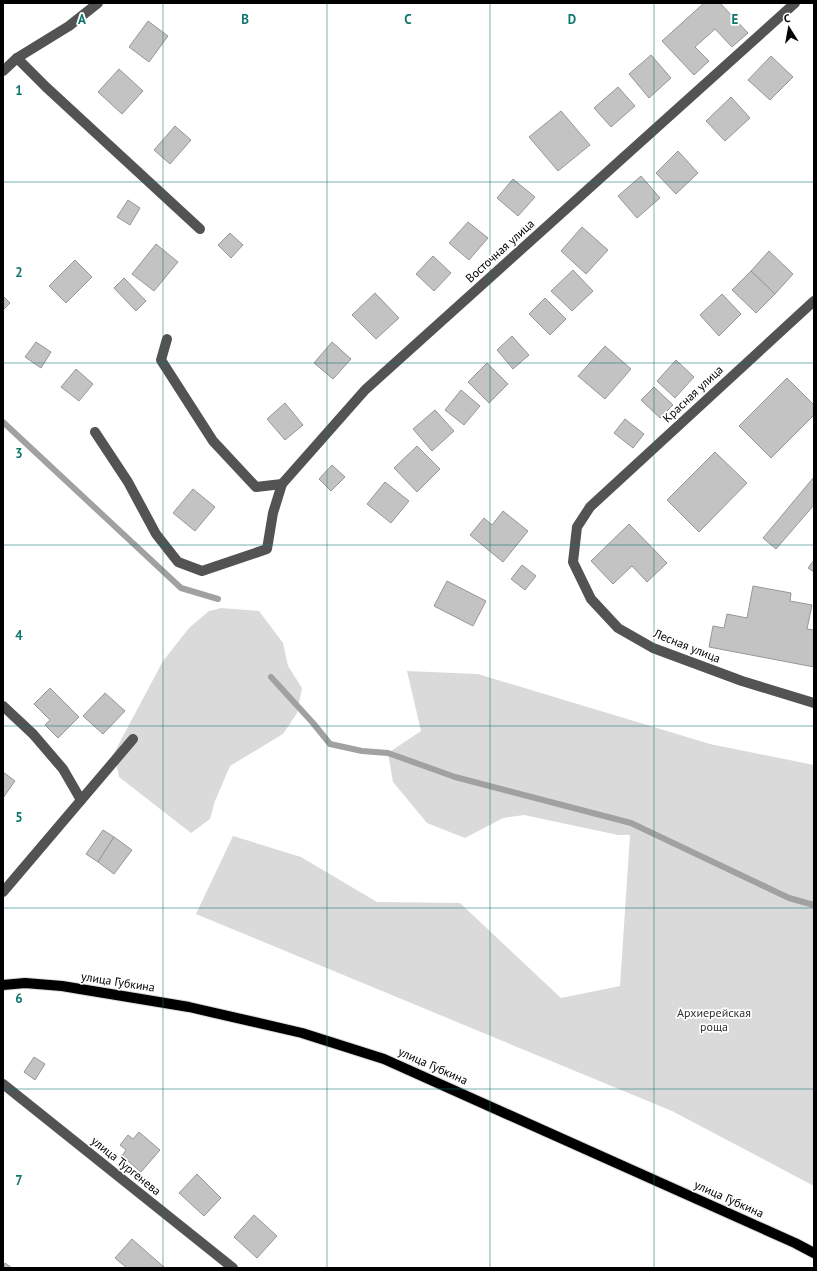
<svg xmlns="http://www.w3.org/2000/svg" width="817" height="1271" font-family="'PT Sans',sans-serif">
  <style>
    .green { fill: #dadada }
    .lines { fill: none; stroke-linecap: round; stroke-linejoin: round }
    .stream { stroke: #a1a1a1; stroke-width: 6 }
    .building { fill: #c3c3c3; stroke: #979797 }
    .major-casing { stroke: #dbdbdb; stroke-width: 12 }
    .minor { stroke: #535353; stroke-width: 10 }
    .major { stroke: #000; stroke-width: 10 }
    .grid { fill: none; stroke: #0f766e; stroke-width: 1; stroke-opacity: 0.55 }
    .labels { text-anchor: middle; stroke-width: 3.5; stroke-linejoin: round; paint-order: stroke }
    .street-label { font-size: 12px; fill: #000; stroke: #fff }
    .park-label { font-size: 12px; fill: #313131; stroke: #fff }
    .grid-label { font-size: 13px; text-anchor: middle; font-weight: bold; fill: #0f766e; stroke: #fff; stroke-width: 3.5; stroke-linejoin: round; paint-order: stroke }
  </style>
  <rect width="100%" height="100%" fill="#fff"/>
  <g class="green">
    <path d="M221,608L259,611L283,643L288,666L302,688L297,713L283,734L230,766L215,801L210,819L191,833L119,777L114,753L163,661L189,628L209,611Z"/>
    <path d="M407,671L478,674L710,744L814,765V1186L672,1111L196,914L233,836L301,857L377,902L460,903L561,998L620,986L630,835H618L524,815L503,818L465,838L427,823L393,782L388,753L421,731Z"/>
  </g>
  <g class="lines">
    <g class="stream">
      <path d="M3,422L181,588L218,599"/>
      <path d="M271,677L313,723L330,744L362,751L388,753L455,777L631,823L789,898L814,905"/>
    </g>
  </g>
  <g class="building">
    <path d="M704,3H720L748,33L732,47L715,29L695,47L709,61L694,75L662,41Z"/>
    <path d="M148,21L168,36L149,62L129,47Z"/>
    <path d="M651,55L671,78L649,98L629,74Z"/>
    <path d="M771,56L793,77L770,100L748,80Z"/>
    <path d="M119,69L143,91L122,114L98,92Z"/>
    <path d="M618,87L635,106L611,127L594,108Z"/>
    <path d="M731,97L750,118L725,141L706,121Z"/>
    <path d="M561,111L590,145L558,171L529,137Z"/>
    <path d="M175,126L191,140L170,164L154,150Z"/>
    <path d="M678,151L698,173L676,194L656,173Z"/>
    <path d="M641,176L660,198L637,218L618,196Z"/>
    <path d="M513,179L535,197L518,216L497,198Z"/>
    <path d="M128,200L140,208L130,225L117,217Z"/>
    <path d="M468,222L488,238L469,260L449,243Z"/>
    <path d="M582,227L608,250L586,274L561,251Z"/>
    <path d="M230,233L243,245L231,258L218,245Z"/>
    <path d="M156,244L178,262L154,291L132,274Z"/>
    <path d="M769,251L793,274L775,294L751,271Z"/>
    <path d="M433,256L451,273L434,291L416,274Z"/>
    <path d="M75,260L92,277L66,303L49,286Z"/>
    <path d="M573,270L593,291L572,311L551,291Z"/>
    <path d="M751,271L775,294L756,313L732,290Z"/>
    <path d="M124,278L146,301L136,311L114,288Z"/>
    <path d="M375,293L399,318L376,339L352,315Z"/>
    <path d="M722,294L741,314L719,336L700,315Z"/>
    <path d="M3,296L10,303L3,310Z"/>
    <path d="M545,298L566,319L550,335L529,314Z"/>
    <path d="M512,336L529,355L513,369L497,350Z"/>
    <path d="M36,342L51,352L41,368L25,357Z"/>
    <path d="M332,342L351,359L333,379L314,363Z"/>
    <path d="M605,346L631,369L605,399L578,376Z"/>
    <path d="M676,360L694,377L675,398L657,381Z"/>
    <path d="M487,363L508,384L489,403L468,382Z"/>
    <path d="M76,369L93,384L79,401L61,387Z"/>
    <path d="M787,378L814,405V415L771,458L739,426Z"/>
    <path d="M654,387L673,405L660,418L641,400Z"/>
    <path d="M461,390L480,406L464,425L445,410Z"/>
    <path d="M285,403L303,425L285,440L267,419Z"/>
    <path d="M435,410L454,431L432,451L413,429Z"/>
    <path d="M625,419L644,434L633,448L614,433Z"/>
    <path d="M417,446L440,469L417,492L394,468Z"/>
    <path d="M715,452L747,483L699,532L667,500Z"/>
    <path d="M332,465L345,477L331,491L319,479Z"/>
    <path d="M814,477V505L776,549L763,538Z"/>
    <path d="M385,482L409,501L391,523L367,504Z"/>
    <path d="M193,489L215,507L195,531L173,513Z"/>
    <path d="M503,511L528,531L503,562L470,535L484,518L492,525Z"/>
    <path d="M629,524L667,563L647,582L632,566L613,584L591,561Z"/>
    <path d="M814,560V572L808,568Z"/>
    <path d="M522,565L536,576L525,590L511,579Z"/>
    <path d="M447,581L486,601L473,626L434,606Z"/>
    <path d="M753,586L791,593L790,601L812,605L807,629L814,630V667L709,647L713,626L724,628L727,614L747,618Z"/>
    <path d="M50,688L79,717L58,738L45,725L50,720L34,704Z"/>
    <path d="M105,693L125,711L103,734L83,716Z"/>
    <path d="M3,772L15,781L3,798Z"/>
    <path d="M103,830L114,837L98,862L86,854Z"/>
    <path d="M114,837L132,850L114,874L98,862Z"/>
    <path d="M34,1057L45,1064L35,1080L24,1072Z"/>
    <path d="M139,1132L160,1150L141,1172L122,1156L126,1150L120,1145L128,1135L133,1139Z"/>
    <path d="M197,1174L221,1198L204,1216L179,1193Z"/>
    <path d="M254,1215L277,1236L257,1258L234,1237Z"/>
    <path d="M132,1239L165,1268H127L115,1258Z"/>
    <path d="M5,1263L12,1268H3Z"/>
  </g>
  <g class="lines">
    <defs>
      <path id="major" d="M3,985L25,983L62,986L189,1007L302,1033L384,1059L795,1243L814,1253"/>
    </defs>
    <use href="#major" class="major-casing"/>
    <g class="minor">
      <path d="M17,58L46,87L200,229"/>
      <path d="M3,71L17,58L69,26L98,3"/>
      <path d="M814,301L590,507L577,527L573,562L591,599L618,628L653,648L742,681L814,703"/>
      <path d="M167,339L161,360L213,441L256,487L282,484"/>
      <path d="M95,432L128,482L156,534L178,562L202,571L267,549L273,513L282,484L365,390L795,3"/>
      <path d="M3,706L33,734L63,769L81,800"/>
      <path d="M3,892L133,739"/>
      <path d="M3,1084L233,1268"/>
    </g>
    <use href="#major" class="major"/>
  </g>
  <path class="grid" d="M163,3V1268M327,3V1268M490,3V1268M654,3V1268M3,182H814M3,363H814M3,545H814M3,726H814M3,908H814M3,1089H814"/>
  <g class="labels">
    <g class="street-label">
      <text transform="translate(500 251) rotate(-42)" y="4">Восточная улица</text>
      <text transform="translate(693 394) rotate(-43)" y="4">Красная улица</text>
      <text transform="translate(687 646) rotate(22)" y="4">Лесная улица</text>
      <text transform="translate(118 982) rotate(9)" y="4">улица Губкина</text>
      <text transform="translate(433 1066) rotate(24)" y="4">улица Губкина</text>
      <text transform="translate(126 1166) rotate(39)" y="4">улица Тургенева</text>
      <text transform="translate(729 1199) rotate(24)" y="4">улица Губкина</text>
    </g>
    <g class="park-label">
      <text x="714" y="1017">Архиерейская<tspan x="714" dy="14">роща</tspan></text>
    </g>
  </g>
  <g class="grid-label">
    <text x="82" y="24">A</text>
    <text x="245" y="24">B</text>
    <text x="408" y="24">C</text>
    <text x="572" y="24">D</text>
    <text x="735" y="24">E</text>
    <text x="19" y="95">1</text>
    <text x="19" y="277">2</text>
    <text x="19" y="458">3</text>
    <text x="19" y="640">4</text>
    <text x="19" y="822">5</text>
    <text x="19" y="1003">6</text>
    <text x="19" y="1185">7</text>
  </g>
  <rect width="817" height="1271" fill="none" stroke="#000000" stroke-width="8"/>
  <g transform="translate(789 28) rotate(349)" stroke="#ffffff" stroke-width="3" paint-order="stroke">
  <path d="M0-3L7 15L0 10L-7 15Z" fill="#000000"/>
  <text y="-6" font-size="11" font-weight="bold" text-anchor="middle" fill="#000000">С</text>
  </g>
</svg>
